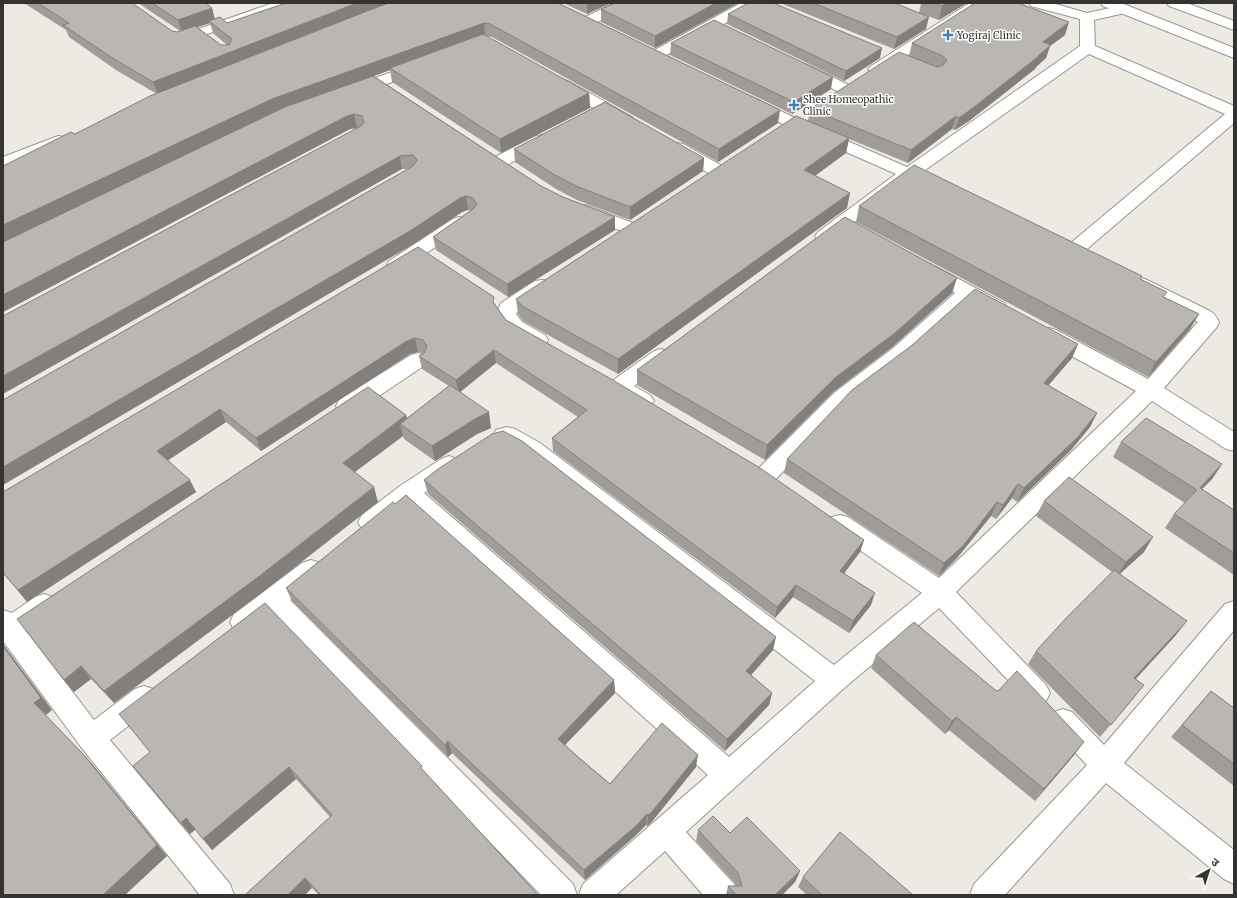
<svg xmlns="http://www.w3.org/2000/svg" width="1237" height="898" font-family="Merriweather,'Noto Sans Devanagari',serif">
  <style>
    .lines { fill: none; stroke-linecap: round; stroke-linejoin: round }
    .lane-casing { stroke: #9a9691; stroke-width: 2 }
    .street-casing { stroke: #9a9691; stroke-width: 2 }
    .secondary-casing { stroke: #9a9691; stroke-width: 2 }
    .lane { fill: #fff; fill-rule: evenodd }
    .street { fill: #fff; fill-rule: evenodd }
    .secondary { fill: #fff; fill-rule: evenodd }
    .wall { fill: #a09d98; fill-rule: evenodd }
    .shaded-wall { fill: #827f7c }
    .building { fill: #bab6b1; stroke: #827f7c }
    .poi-dot { fill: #3586b7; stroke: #fff; stroke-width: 1.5 }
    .labels { text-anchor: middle; stroke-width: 3; stroke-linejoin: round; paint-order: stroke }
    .far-poi-label { font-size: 10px; fill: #353331; stroke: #fff; text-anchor: start }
  </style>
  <rect width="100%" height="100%" fill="#ede9e3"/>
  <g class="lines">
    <defs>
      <path id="lane" d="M273,3H290L288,5L185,42H177L173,38L175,35H181Z"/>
      <g id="street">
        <path d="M615,3H634L632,6L591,25L586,26L581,25L579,22L581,19Z"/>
        <path d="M741,3H759L757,6L661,58L656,60L651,58L648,55L651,52Z"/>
        <path d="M970,3H987L985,6L881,72L876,74L871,72L868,69L871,66Z"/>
        <path d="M1029,3H1052L1087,13L1124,5L1129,6L1131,9L1129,12L1094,20L1095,46L1234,106V123L1080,255L1073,257L1066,255L1064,251L1066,247L1225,114L1089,54L921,173L938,180L941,184L938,188C928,190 919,185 910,181L830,240L824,242L818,240L815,236L818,232L896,174L787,126L746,106L744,103L746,100L752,98L758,100L799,120L907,167L1080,46V19L1031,6Z"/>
        <path d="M419,62L424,64L427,67L424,70L360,94L354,96L348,94L346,91L348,88Z"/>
        <path d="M805,64L851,86L853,89L851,92L845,94L839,92L800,72L797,69L800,66Z"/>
        <path d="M564,80L570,82L632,117L634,120L632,123L626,125L620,123L558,88L556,85L558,82Z"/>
        <path d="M542,135L548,136L550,140L548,144L505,166L499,167L493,166L491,162L493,158L536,136Z"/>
        <path d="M58,136L64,137L66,141L64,145L3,168V157Z"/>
        <path d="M677,143L683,144L724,167L727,171L724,175L718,176L712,175L671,152L669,148L671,144Z"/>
        <path d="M586,205L638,225L641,229L638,233L632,235L580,215L577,211L580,207Z"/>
        <path d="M459,217L465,219L468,223L465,227L403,269L396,271L389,269L387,265L389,261L453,219Z"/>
        <path d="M929,265L936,267L1004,303L1007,308L1004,313C991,316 981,307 970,301L906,359L848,403L775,480L767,483L759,480L756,474L759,468L834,393L892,349L955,293L922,275L920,271L922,267Z"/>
        <path d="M1138,277L1145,279L1210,311C1215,314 1217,317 1219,323L1216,328L1164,388L1234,432V451L1226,449L1152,401L956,592L1046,685L1050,693L1046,701L1037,705L1028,701L939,608L843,689L686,832L734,884L738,895H703L665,851L616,895H579L583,884L708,775L408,505L378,529L370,531L362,529L358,522L362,515L400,486L441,459L449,456L457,459L460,465L457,471L424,493L729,757L815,681L524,455L505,444L496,442L493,436L496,430L507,427L515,429L540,443L834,665L922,593L832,531L828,524L832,517L840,515L848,517L939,578L1136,391L1042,340L1039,335L1042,330L1049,328L1056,330L1148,379L1198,322L1131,287L1128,283L1131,279Z"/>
        <path d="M542,280L549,281L552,286L549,291L517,312L516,314L522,322L545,335L548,340L545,345L538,347L531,345L508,332L496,314L501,303L535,281Z"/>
        <path d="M661,349L668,351L671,356L668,361L634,386L650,395L654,401L650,407C647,408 644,409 641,408C630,406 614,395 609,386L612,381L654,351Z"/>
        <path d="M418,353L425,355L428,360L425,365L355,412L347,414L339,412L336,406L339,400L411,355Z"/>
        <path d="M311,560L320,563L323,570L320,577L290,600L573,884L577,895H541L271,615L252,630L243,633L234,630L230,622L234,614L302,563Z"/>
        <path d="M44,594L53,597L56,605L53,613L26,631L94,720L135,689L144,686L153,689L157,698L153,707L110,740L230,884L234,895H200L81,747L3,641V610L12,613L35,597Z"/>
        <path d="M1234,601V630L1124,763L1234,850V884L1224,879L1106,783L1005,895H970L974,884L1087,765L1054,730L1050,721L1054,712L1063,709L1072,712L1104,745L1225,604Z"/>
      </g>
      <g id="secondary">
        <path d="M1101,3H1121L1234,48V58L1103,6Z"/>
        <path d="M1167,3H1187L1234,21V30L1169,6Z"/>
      </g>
    </defs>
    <use href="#lane" class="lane-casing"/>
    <use href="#street" class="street-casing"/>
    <use href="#secondary" class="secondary-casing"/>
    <use href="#lane" class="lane"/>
    <use href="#street" class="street"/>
    <use href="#secondary" class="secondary"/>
  </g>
  <g class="wall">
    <path d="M24,3H132L172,31L177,32L180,31L138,3H206L212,8L215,19L227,23L558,3L778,123L718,162L492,37L485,36L589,93L590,108L501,153L392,82L390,70L374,76L541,186L563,197L615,217V230L508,297L436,250L433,237L471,211L468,210L462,212L412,245L409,169H402L357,128L350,129L3,312V166L75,134L157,94L116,70L69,37L66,30ZM210,23L213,33L227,45H221L197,27ZM278,111L68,211L275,112Z"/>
    <path d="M563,3H611L587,14Z"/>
    <path d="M738,3L655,48L601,22V9Z"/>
    <path d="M780,3H895L926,29L894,49Z"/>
    <path d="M921,3H967L939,20L919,13Z"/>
    <path d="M728,14L880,58L844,81L727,24Z"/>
    <path d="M1065,35L1050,46L1046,58L1036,67L1035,69L969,121L955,130L952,129L908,163L849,139L846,153L815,176L847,208L618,374L523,321L518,314L516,299L808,121L810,109L918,60L909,56L912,43Z"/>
    <path d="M671,43L831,89L792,114L670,55Z"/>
    <path d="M514,149L704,158L703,171L630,220L577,200L556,189L515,162Z"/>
    <path d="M859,206L1142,276L1141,279L1164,297L1199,314L1190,329L1148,377L856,222Z"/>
    <path d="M957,278L952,293L891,348L833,392L765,460L637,385V370Z"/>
    <path d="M494,303L506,320L864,540L860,552L844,574L871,605L849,633L793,597L775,618L553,451L552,438L578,417L496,363L460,392L491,428L477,434L435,461L404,439L403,436L355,472L378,502L263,592L114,703L91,679L74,692L64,680L406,415L407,418L449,386L422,369L419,356L423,353L418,352L410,354L261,451L226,422L168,460L196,492L27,602L3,573V492Z"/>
    <path d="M1078,344L1072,358L1048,386L1097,413L1090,427L1071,450L1017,502L1012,498L996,519L991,516L957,558L939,576L784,473L787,459Z"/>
    <path d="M1121,442L1222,464L1212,479L1202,489L1234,510V575L1165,528L1174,514L1185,503L1113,457Z"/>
    <path d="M424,480L773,650L751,675L772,693L769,705L725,751L428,494Z"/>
    <path d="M1044,501L1144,552L1120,574L1176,635L1136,679L1134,698L1100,737L1028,664L1036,651L1112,572L1036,516Z"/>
    <path d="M286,588L614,680L615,693L565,745L610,784L696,767L650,824L647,826L646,825L635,836L585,880L452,753L448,757L292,601Z"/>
    <path d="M876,655L995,690L1075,754L1035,801L949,730L945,734L871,668Z"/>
    <path d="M1211,691L1234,708V786L1171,737Z"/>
    <path d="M133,766L424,771L538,895H319L312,888L245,895L330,817L296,779L212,850L195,829L190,834Z"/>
    <path d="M698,830L730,833L800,871L795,882L782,895H726L728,886H736L735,883L696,841Z"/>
    <path d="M803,877L913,895H807L798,887Z"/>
  </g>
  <g class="shaded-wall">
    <path d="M357,3H391L158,94L153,82Z"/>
    <path d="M587,3H611L587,14Z"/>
    <path d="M716,3H738L655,48V36Z"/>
    <path d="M947,3H967L939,20L942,6Z"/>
    <path d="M212,8L215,21H209L210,23L182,32L178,20Z"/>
    <path d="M929,17L926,29L894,49L897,37Z"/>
    <path d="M1069,22L1065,35L1050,46L1046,58L1036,67L1035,69L969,121L955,130L959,118L1043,42Z"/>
    <path d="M484,23L485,36L390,68V70L275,112L3,242V225L272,99Z"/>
    <path d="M882,48L880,58L844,81L846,71Z"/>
    <path d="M833,77L831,89L792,114L794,102Z"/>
    <path d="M589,93L590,108L501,153L500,139Z"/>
    <path d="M780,110L778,123L718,162L719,149Z"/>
    <path d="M354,114L357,128L350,129L3,312V295L347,116Z"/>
    <path d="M956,116L952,129L908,163L911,150Z"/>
    <path d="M849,138L846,153L802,185L804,170Z"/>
    <path d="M400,156L402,169L3,394V376Z"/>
    <path d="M704,158L703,171L630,220V207Z"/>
    <path d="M850,193L847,208L618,374V359Z"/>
    <path d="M466,196L468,210L462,212L412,245L3,485V467L460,198Z"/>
    <path d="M615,217V230L508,297L507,284Z"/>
    <path d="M957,278L952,293L891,348L833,392L765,460L767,445L836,377Z"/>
    <path d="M1199,314L1190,329L1148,377L1156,362Z"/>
    <path d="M415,338L418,352L410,354L261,451L256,438L407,341Z"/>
    <path d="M1078,344L1072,358L1038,397L1044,383Z"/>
    <path d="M494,350L496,363L459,393L456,380Z"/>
    <path d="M220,409L226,422L164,463L157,451Z"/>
    <path d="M489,412L491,428L477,434L435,461L432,446L475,419Z"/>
    <path d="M1097,413L1090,427L1071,450L1017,502L1024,488Z"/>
    <path d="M406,415L410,430L400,424L403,436L348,477L343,463Z"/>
    <path d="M1222,464L1212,479L1189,502L1200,488Z"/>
    <path d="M190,480L196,492L27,602L18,590Z"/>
    <path d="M1018,484L1012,498L996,519L1003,505Z"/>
    <path d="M374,487L378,502L263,592L114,703L104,691Z"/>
    <path d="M997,502L991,516L957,558L939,576L944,563Z"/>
    <path d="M1153,537L1144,552L1117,576L1126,562Z"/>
    <path d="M864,540L860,552L836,583L840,571Z"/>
    <path d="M796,585L793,597L775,618L777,607Z"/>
    <path d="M875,593L871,605L849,633L853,621Z"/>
    <path d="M1187,621L1176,635L1124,691L1134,678Z"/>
    <path d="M776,637L773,650L743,684L746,671Z"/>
    <path d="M3,644L52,710L46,715L34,703L3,646Z"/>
    <path d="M81,666L91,679L74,692L64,680Z"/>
    <path d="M614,680L615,693L559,751L558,739Z"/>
    <path d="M772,693L769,705L725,751L727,739Z"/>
    <path d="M956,717L949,730L945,734L952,721Z"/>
    <path d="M448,741L452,753L448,757L445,745Z"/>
    <path d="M1084,742L1075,754L1035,801L1044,789Z"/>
    <path d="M83,754L94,766L167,856L125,895H103Z"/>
    <path d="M698,755L696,767L650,824L647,826L648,815Z"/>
    <path d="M289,767L296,779L212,850L203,839Z"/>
    <path d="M647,814L646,825L635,836L585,880L584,870Z"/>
    <path d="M186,818L196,829L190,834L181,823Z"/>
    <path d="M800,871L795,882L782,895H775Z"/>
    <path d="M305,878L312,888L305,895H288Z"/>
  </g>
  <g class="building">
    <path d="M38,3H132L172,31L177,32L195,26L221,45H229L232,39L209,21L220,17L227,23L286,3H357L153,82L111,57L63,25L69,23Z"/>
    <path d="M152,3H206L212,8L178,20Z"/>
    <path d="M389,3H558L780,110L719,149L490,24L484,23L272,99L3,225V166L71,132L75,134L150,96L375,8Z"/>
    <path d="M615,3H716L655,36L601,9Z"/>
    <path d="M748,3H773L882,48L846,71L728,14Z"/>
    <path d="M813,3H895L929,17L897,37Z"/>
    <path d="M935,3H947L942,6Z"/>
    <path d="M975,3H1018L1069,22L1043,42L1051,45L1038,56H1039L973,108L959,118L956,116L911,150L810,109L899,52L937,67L943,65L947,60L943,56L912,43Z"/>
    <path d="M714,20L833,77L794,102L671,43Z"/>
    <path d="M483,34L589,93L500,139L390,68Z"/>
    <path d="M373,76L541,186L563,197L615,217L507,284L433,237L473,209L477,205L473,198L466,196L460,198L410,231L3,467V400L413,166L417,160L413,155L400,156L3,376V316L361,126L364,122L362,116L354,114L347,116L3,295V242L285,107Z"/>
    <path d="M605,102L704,158L630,207L576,186L555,175L514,149Z"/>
    <path d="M796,116L849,138L804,170L850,193L618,359L522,306L516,299Z"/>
    <path d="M914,165L1142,276L1140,279L1167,292L1163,297L1199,314L1156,362L859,206Z"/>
    <path d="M845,217L957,278L895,333L836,377L767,445L637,370Z"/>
    <path d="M418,247L494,297L493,302L506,320L611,379L760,468L864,540L840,571L875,593L853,621L796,585L777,607L552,438L587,410L494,350L456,380L419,356L424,353L427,346L423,340L415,338L407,341L256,438L220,409L157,451L190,480L18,590L3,573V492Z"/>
    <path d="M975,289L1078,344L1044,383L1097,413L1078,437L1024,488L1018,484L1003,505L997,502L963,546L944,563L787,459L852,390L911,346Z"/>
    <path d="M450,385L489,412L475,419L432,446L400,424Z"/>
    <path d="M368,387L406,415L343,463L374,487L257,578L104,691L81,666L64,680L17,619Z"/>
    <path d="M1146,418L1222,464L1200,488L1234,510V553L1174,514L1197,490L1121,442Z"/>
    <path d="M503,431L522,441L776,637L746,671L772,693L727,739L424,480L438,469L492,434Z"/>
    <path d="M1069,477L1153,537L1126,562L1044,501Z"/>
    <path d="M406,495L614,680L558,739L579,758L610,784L662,723L698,755L651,813L648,815L647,814L636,826L584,870L448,741L445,745L286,588L393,502L395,504Z"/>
    <path d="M1114,570L1187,621L1134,678L1144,685L1111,725L1036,651L1068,616Z"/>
    <path d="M265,603L422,766L421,768L538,895H321L305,878L288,895H245L332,815L289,767L203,839L186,818L181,823L133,766L150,752L119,714Z"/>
    <path d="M914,622L995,690L998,691L1017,671L1084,742L1044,789L956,717L952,721L876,655Z"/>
    <path d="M3,646L41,698L34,703L83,754L157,845L103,895H3Z"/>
    <path d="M1211,691L1234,708V764L1182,725Z"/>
    <path d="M713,816L730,833L747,817L800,871L775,895H736L728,886H742L738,873L698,830Z"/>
    <path d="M840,832L913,895H822L803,877Z"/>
  </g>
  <g class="poi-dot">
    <path d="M946 29h4v4h4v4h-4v4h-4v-4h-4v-4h4z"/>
    <path d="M792 99h4v4h4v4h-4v4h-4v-4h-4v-4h4z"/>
  </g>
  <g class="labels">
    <g class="far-poi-label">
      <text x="957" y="39">Yogiraj Clinic</text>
      <text x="803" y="103">Shee Homeopathic<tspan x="803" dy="12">Clinic</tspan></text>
    </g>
  </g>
  <rect width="1237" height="898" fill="none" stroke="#353331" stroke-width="8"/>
  <g transform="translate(1209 870) rotate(39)" stroke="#ffffff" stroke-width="3" paint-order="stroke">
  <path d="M0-3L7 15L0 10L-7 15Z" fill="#353331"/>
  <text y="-6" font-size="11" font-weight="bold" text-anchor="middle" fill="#353331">उ</text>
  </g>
</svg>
